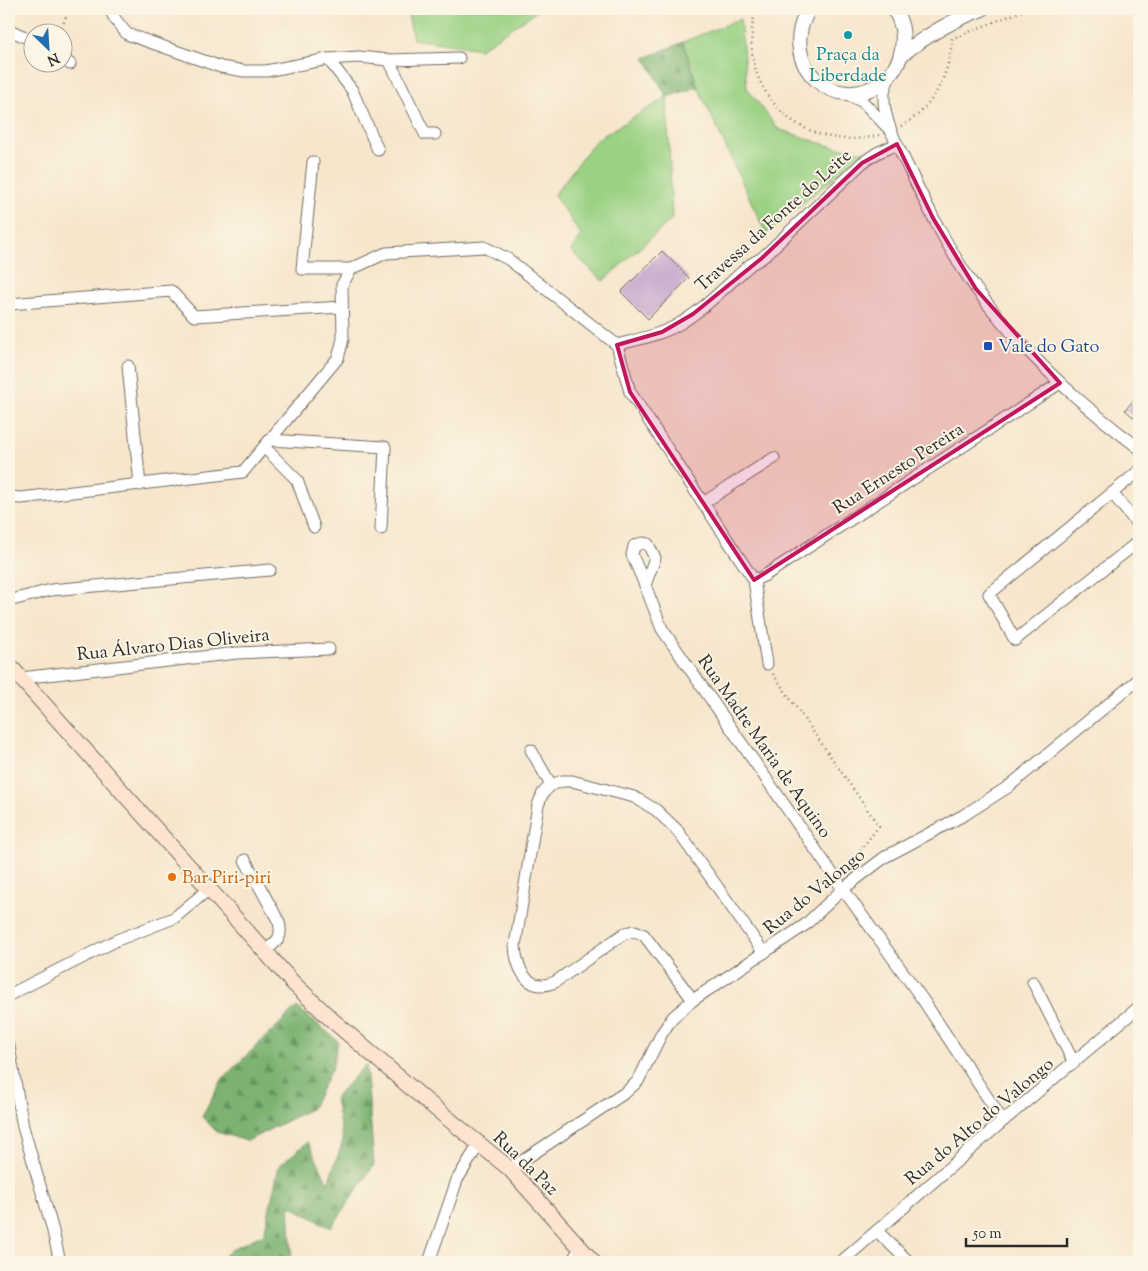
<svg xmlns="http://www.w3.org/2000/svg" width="1148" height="1271" font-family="'Sorts Mill Goudy',serif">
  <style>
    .grass { fill: #9ad183; stroke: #627e57 }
    .forest { fill: url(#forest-firs); stroke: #536f4e }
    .building { fill: #c6a7cd }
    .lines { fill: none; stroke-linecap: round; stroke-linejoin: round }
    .minor-casing { stroke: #726c63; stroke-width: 13 }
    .tertiary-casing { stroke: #726c63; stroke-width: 16 }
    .secondary-casing { stroke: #726c63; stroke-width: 17 }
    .path { stroke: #726c63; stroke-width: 2.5; stroke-dasharray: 1 4; stroke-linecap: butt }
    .minor { stroke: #fff; stroke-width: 11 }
    .tertiary { stroke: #fff; stroke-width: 14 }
    .secondary { stroke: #fde4d0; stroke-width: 15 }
    .marked { fill: #c2185b; fill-opacity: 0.2; stroke: #c2185b; stroke-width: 4; stroke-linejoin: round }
    .culture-dot { fill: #0f9aa8; stroke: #fcf5e5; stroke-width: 2 }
    .transit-dot { fill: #1a4fb4; stroke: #fcf5e5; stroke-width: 2 }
    .food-dot { fill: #e8710a; stroke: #fcf5e5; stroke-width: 2 }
    .labels { text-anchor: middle; stroke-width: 4; stroke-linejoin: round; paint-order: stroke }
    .culture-label { font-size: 18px; fill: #0d838f; stroke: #fcf5e5 }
    .street-label { font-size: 18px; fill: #2b2b2b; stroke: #fcf5e5 }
    .transit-label { font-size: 18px; fill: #164399; stroke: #fcf5e5; text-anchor: start }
    .food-label { font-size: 18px; fill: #c56008; stroke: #fcf5e5; text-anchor: start }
  </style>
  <defs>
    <pattern id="forest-firs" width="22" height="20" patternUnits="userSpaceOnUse" patternTransform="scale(1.25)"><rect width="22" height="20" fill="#7bb371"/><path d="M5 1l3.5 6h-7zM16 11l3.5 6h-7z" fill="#65925d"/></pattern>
  </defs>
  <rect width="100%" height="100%" fill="#fcf5e5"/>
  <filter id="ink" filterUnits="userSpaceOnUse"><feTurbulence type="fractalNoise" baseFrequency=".02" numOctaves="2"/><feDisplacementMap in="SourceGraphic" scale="10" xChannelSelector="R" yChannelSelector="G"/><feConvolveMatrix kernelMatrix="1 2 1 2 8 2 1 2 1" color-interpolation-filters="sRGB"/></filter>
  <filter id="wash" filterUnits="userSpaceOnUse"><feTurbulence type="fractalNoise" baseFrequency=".0096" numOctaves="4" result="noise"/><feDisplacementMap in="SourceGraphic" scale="20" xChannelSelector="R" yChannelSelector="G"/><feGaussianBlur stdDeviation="1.12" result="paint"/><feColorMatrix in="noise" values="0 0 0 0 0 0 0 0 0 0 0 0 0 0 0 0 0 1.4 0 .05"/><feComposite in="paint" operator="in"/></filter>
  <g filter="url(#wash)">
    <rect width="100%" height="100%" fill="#f6e6cc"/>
    <g class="grass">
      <path d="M407,9H540L480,49L413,39Z"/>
      <path d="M740,19L747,88L778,129L826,145L864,152L766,234L698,87L683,42Z"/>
      <path d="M667,97L672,219L603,281L571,251L581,235L554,195L596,140Z"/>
    </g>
    <g class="forest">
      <path d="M683,42L698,87L667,97L645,58Z"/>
      <path d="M297,1007L338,1041L332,1068L312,1108L247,1141L217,1132L202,1117L223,1078Z"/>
      <path d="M366,1064L374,1165L331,1228L289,1205L292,1262H217L234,1248L264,1234L279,1166L308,1142L328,1183L343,1141L335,1098Z"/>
    </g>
    <g id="blocks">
      <g class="building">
        <path d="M662,251L689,278L648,319L621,292Z"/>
        <path d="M1139,394V422L1125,410Z"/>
      </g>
    </g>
  </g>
  <g filter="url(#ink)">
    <use href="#blocks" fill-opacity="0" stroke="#726c63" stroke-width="1"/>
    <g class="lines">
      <defs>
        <g id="minor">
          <path d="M110,9L115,19L127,34L221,67L244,71H266L328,59L359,57L389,60L459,58"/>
          <path d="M9,30L32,40"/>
          <path d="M62,58L70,64"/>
          <path d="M328,59L352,90L378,150"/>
          <path d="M389,60L425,134H435"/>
          <path d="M890,75C888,81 885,87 884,93C882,120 899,148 910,171C930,212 950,253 977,290C1022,351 1078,403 1139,448"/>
          <path d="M845,93L863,102L890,130"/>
          <path d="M313,162L302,269H351"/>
          <path d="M9,304L171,291L194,316L342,307"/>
          <path d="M617,345L630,392L754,580L767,664"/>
          <path d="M617,345C638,339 661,335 679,324C706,308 728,284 751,264L762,258L862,163L877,153L897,144"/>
          <path d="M128,366L140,485"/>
          <path d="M270,440L385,447L381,529"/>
          <path d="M264,447L297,480L314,527"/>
          <path d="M1139,471L989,594L1015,640L1139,541"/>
          <path d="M1112,493L1139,526"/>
          <path d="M9,497L21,498L243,472L338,358L343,339L342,285L351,269L386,253L484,247L508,259L617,345"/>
          <path d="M703,503L774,458"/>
          <path d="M642,543L648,544L655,558L645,585L632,555L634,546Z"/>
          <path d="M754,580L764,576L1060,383"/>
          <path d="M645,585L662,629L843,889L923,1000L1003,1121"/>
          <path d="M9,603L12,600L51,590L270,570"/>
          <path d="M21,678L237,653L329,649"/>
          <path d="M531,750L551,785"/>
          <path d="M551,785L543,793L538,805L515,946C516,962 523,986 543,985C547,985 552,983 555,982L625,933L635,931L644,935L693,1000"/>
          <path d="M551,785L562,781H572L634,797L656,810L677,830L764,953"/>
          <path d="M245,860L279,922C283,939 277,941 265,951"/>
          <path d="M1033,982L1074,1063"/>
          <path d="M9,995L117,940L174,918L209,889"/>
          <path d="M9,1047L23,1127L52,1227L60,1262"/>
          <path d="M510,1169L626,1092L638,1081L662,1033L673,1017L693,1000L805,925L843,889L885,857L964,815L1008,787L1139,679"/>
          <path d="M877,1231L909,1262"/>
          <path d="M429,1262L457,1180L479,1144"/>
          <path d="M571,1262L581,1248"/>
          <path d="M841,1262L1003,1121L1139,1007"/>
        </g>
        <g id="tertiary">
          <path d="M809,9C775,64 837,118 883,81C893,73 900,62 902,49C904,35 902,20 893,9"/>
          <path d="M901,55C926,36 952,20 982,9"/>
        </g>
        <path id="secondary" d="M9,665L294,984L331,1019L424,1099L510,1169L593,1262"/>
      </defs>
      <use href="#minor" class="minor-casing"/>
      <use href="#tertiary" class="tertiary-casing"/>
      <use href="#secondary" class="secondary-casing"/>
      <g class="path">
        <path d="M756,9C733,88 800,156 880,135"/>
        <path d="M60,32L69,9"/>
        <path d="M956,37L1027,9"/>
        <path d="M901,126C934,109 950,73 952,38"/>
        <path d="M773,674L879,826L844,871"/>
      </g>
      <use href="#minor" class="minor"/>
      <use href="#tertiary" class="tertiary"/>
      <use href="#secondary" class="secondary"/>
    </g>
  </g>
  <path class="marked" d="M897,144L933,218L976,289L1060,383L754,580L630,392L617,345L662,332L693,314L762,258L862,163Z"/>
  <circle class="culture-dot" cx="848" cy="35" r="5"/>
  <rect class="transit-dot" x="983" y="341" width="10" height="10" rx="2.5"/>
  <circle class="food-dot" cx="172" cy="877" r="5"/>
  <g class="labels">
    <g class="culture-label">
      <text x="848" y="60">Praça da<tspan x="848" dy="21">Liberdade</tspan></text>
    </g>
    <g class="street-label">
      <text transform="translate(773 220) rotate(-42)" y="6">Travessa da Fonte do Leite</text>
      <text transform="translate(898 468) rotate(-33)" y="6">Rua Ernesto Pereira</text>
      <text transform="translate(173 644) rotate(-6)" y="6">Rua Álvaro Dias Oliveira</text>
      <text transform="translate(765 746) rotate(55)" y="6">Rua Madre Maria de Aquino</text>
      <text transform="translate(814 891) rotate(-39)" y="6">Rua do Valongo</text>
      <text transform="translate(979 1121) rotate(-40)" y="6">Rua do Alto do Valongo</text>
      <text transform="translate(526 1163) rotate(44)" y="6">Rua da Paz</text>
    </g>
    <g class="transit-label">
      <text x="998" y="352">Vale do Gato</text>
    </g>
    <g class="food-label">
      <text x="182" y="883">Bar Piri-piri</text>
    </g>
  </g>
  <rect width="1148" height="1271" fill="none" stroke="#fcf5e5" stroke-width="30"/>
  <g transform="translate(48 48) rotate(155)"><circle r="24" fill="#fcf5e5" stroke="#a8a49b"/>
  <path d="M0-4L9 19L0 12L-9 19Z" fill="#1f6fb2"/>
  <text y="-8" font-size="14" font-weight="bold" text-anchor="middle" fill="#2b2b2b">N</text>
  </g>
  <path d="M966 1238v8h101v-8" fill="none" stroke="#2b2b2b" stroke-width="2.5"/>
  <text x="973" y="1238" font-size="15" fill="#2b2b2b" stroke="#fcf5e5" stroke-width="4" paint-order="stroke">50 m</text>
</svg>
